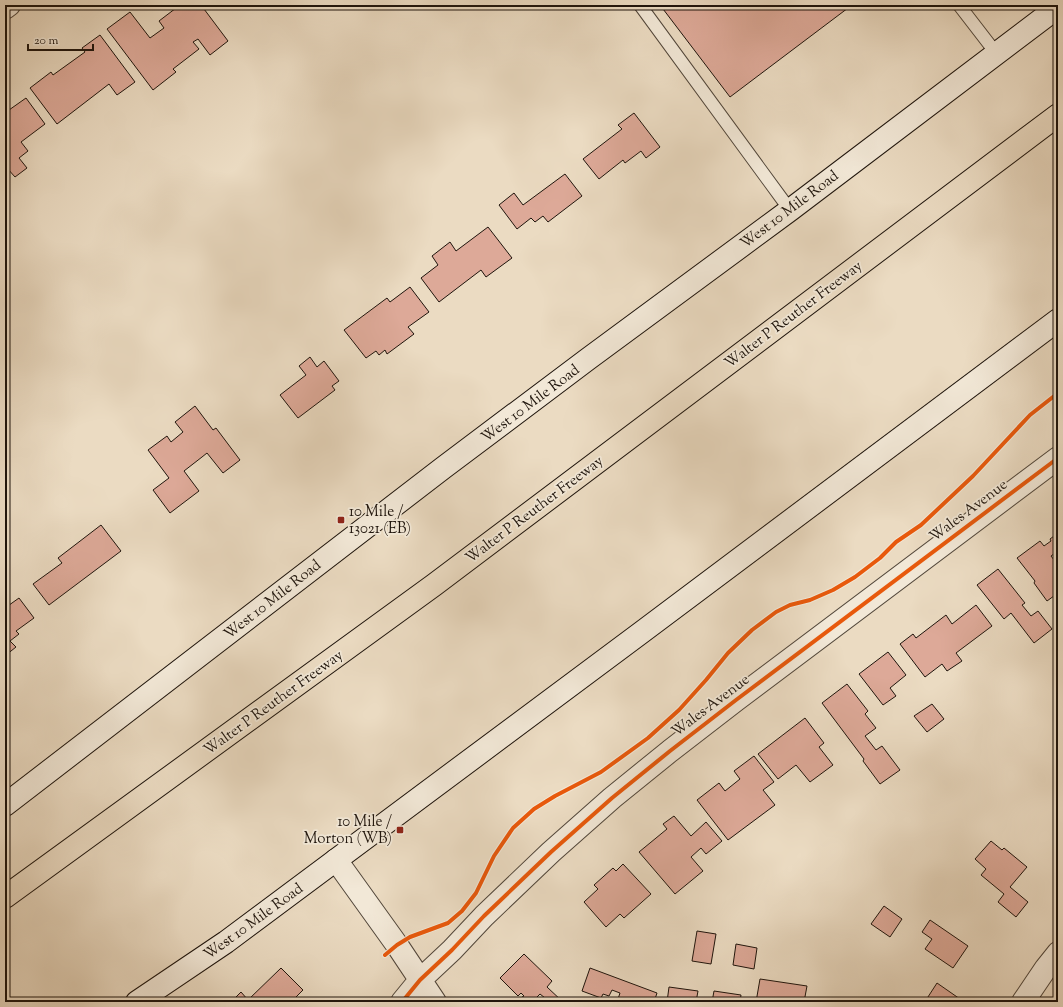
<svg xmlns="http://www.w3.org/2000/svg" width="1063" height="1007" font-family="'Sorts Mill Goudy',serif">
	<rect width="100%" height="100%" fill="#ebdbc2"/>
	<filter id="stains"><feTurbulence type="fractalNoise" baseFrequency=".005" numOctaves="4"/><feColorMatrix values="0 0 0 0 .2 0 0 0 0 .09 0 0 0 0 .02 0 0 0 .5 -.17"/></filter>
	<radialGradient id="worn" r=".72"><stop offset=".6" stop-color="#630" stop-opacity="0"/><stop offset="1" stop-color="#630" stop-opacity=".3"/></radialGradient>
	<path fill="#dda998" stroke="#1e140c" d="M180,5H201L228,41L210,55L198,39L193,42L199,49L173,69L176,72L153,90L107,29L130,12L150,38L164,28L159,21Z
		M660,5H852L730,97Z
		M100,35L135,82L117,95L109,84L57,124L30,88L51,72L53,75L85,52L82,48Z
		M26,98L45,124L21,142L28,151L19,158L27,168L15,177L7,168L5,169V109L7,108L9,110Z
		M634,113L660,147L646,158L641,151L625,163L623,160L599,179L583,159L622,129L618,125Z
		M565,174L582,196L548,222L543,216L535,222L531,218L517,229L499,205L514,193L523,205Z
		M488,227L512,258L486,277L481,270L439,302L421,278L438,265L432,256L450,242L456,251Z
		M410,287L429,312L408,327L414,334L387,354L385,350L379,355L376,351L366,358L344,330L387,298L390,302Z
		M310,357L317,367L324,361L339,381L332,386L335,390L298,418L280,395L306,375L299,366Z
		M195,406L213,430L216,428L240,460L223,473L207,453L202,457L184,471L199,491L170,513L153,490L169,478L148,450L167,436L171,442L183,432L175,422Z
		M101,525L121,551L49,605L33,584L62,563L58,558Z
		M1058,533V551L1051,556L1058,565V575L1056,577L1058,580V593L1047,601L1034,583L1035,581L1017,558L1040,541L1044,546L1051,541L1050,539Z
		M998,569L1025,603L1022,605L1031,616L1038,611L1052,629L1034,643L1011,613L1004,619L977,585Z
		M19,598L34,618L16,631L19,634L10,641L16,647L6,655L5,608Z
		M976,605L992,626L956,653L962,661L947,671L942,664L925,677L900,644L913,634L916,638L946,615L952,624Z
		M888,652L906,675L890,688L896,696L883,705L859,674Z
		M847,684L868,711L865,714L876,728L865,736L876,750L882,746L900,770L880,784L863,761L864,759L822,703Z
		M932,704L944,719L927,732L914,716Z
		M805,718L824,743L819,747L833,765L810,782L796,765L778,779L758,754Z
		M754,756L774,782L763,790L775,805L728,840L697,800L719,783L725,791L740,779L734,771Z
		M674,816L691,836L706,822L722,841L706,854L701,848L691,857L703,871L675,894L639,852L667,829L663,824Z
		M991,841L1002,850L1004,848L1027,867L1010,887L1028,902L1016,917L998,902L1004,894L981,875L986,869L975,859Z
		M623,864L651,894L624,918L620,914L606,927L584,902L598,889L594,885L613,868L616,871Z
		M884,906L902,919L890,937L871,924Z
		M930,920L968,946L953,968L925,949L932,939L922,932Z
		M697,931L716,934L711,964L692,961Z
		M736,944L757,948L754,969L733,965Z
		M524,954L552,981L547,987L563,1002H542L545,998L540,994L532,1002L529,1001L527,1002L522,997L524,996L521,993L518,996L500,978Z
		M281,968L303,990L291,1002H231L241,992L248,1000Z
		M590,968L657,993L654,1002H617L620,993L612,990L609,996L603,994L601,998L582,991Z
		M760,979L807,986L804,1002H756Z
		M937,983L960,999L958,1002H929L926,1000Z
		M669,987L698,991L696,1002H667Z
		M714,991L741,995L740,1002H712Z
		M816,999L836,1002H816Z"/>
	<g fill="none" stroke-linecap="round" stroke-linejoin="round">
		<defs>
			<path id="service" d="M640,5L790,210
				M959,5L996,53"/>
			<path id="minor" d="M5,8L9,5
				M336,860L397,945L435,1002
				M402,1002L420,980L452,950L484,916L551,852L612,798L670,751L736,700L1058,458
				M1023,1002L1046,968L1058,953"/>
			<path id="secondary" d="M5,805L443,468L588,359L790,210L1058,7
				M137,1002L226,942L642,632L1058,320"/>
			<path id="motorway" d="M5,897L434,585L1058,115"/>
		</defs>
		<use href="#service" stroke="#51463a" stroke-width="14"/>
		<use href="#minor" stroke="#51463a" stroke-width="24"/>
		<use href="#secondary" stroke="#1e140c" stroke-width="24"/>
		<use href="#motorway" stroke="#1e140c" stroke-width="24"/>
		<use href="#service" stroke="#f2e8d7" stroke-width="12"/>
		<use href="#minor" stroke="#f2e8d7" stroke-width="22"/>
		<use href="#secondary" stroke="#f2e8d7" stroke-width="22"/>
		<use href="#motorway" stroke="#ebdbc2" stroke-width="22"/>
		<defs>
			<path id="cycleway" d="M385,955L397,945L410,937L448,923L462,911L476,893L494,856L513,828L534,809L555,796L601,772L648,738L679,710L706,680L728,653L752,630L776,612L790,605L810,600L833,590L855,577L880,558L896,542L921,525L973,476L1030,415L1058,393
				M402,1002L420,980L452,950L484,916L551,852L612,798L670,751L736,700L1058,458"/>
		</defs>
		<use href="#cycleway" stroke="#f2e8d7" stroke-width="6"/>
		<use href="#cycleway" stroke="#e8590c" stroke-width="4"/>
	</g>
	<g fill="#8f2418" stroke="#f2e8d7" stroke-width="1.5">
		<rect x="337" y="516" width="8" height="8" rx="2"/>
		<rect x="396" y="826" width="8" height="8" rx="2"/>
	</g>
	<g text-anchor="middle" stroke-width="3.5" stroke-linejoin="round" paint-order="stroke">
		<g font-size="15" fill="#1e140c" stroke="#f2e8d7">
			<text transform="translate(789 209) rotate(-37)" y="5">West 10 Mile Road</text>
			<text transform="translate(793 314) rotate(-37)" y="5">Walter P Reuther Freeway</text>
			<text transform="translate(530 403) rotate(-37)" y="5">West 10 Mile Road</text>
			<text transform="translate(534 509) rotate(-37)" y="5">Walter P Reuther Freeway</text>
			<text transform="translate(968 510) rotate(-37)" y="5">Wales Avenue</text>
			<text transform="translate(272 599) rotate(-38)" y="5">West 10 Mile Road</text>
			<text transform="translate(273 702) rotate(-36)" y="5">Walter P Reuther Freeway</text>
			<text transform="translate(710 705) rotate(-37)" y="5">Wales Avenue</text>
			<text transform="translate(253 921) rotate(-36)" y="5">West 10 Mile Road</text>
		</g>
		<g font-size="15" fill="#1e140c" stroke="#f2e8d7" text-anchor="start">
			<text x="349" y="516">10 Mile /<tspan x="349" dy="17">13021 (EB)</tspan></text>
			<text x="392" y="826" text-anchor="end">10 Mile /<tspan x="392" dy="17">Morton (WB)</tspan></text>
		</g>
	</g>
	<rect width="1063" height="1007" fill="none" stroke="#ebdbc2" stroke-width="20"/>
	<rect x="6" y="6" width="1051" height="995" fill="none" stroke="#1e140c" stroke-width="2"/>
	<rect x="10" y="10" width="1043" height="987" fill="none" stroke="#1e140c"/>
	<path d="M28 44v6h65v-6" fill="none" stroke="#1e140c" stroke-width="2"/>
	<text x="34" y="44" font-size="12" fill="#1e140c" stroke="#f2e8d7" stroke-width="3" paint-order="stroke">20 m</text>
	<rect width="100%" height="100%" filter="url(#stains)"/>
	<rect width="100%" height="100%" fill="url(#worn)"/>
</svg>
